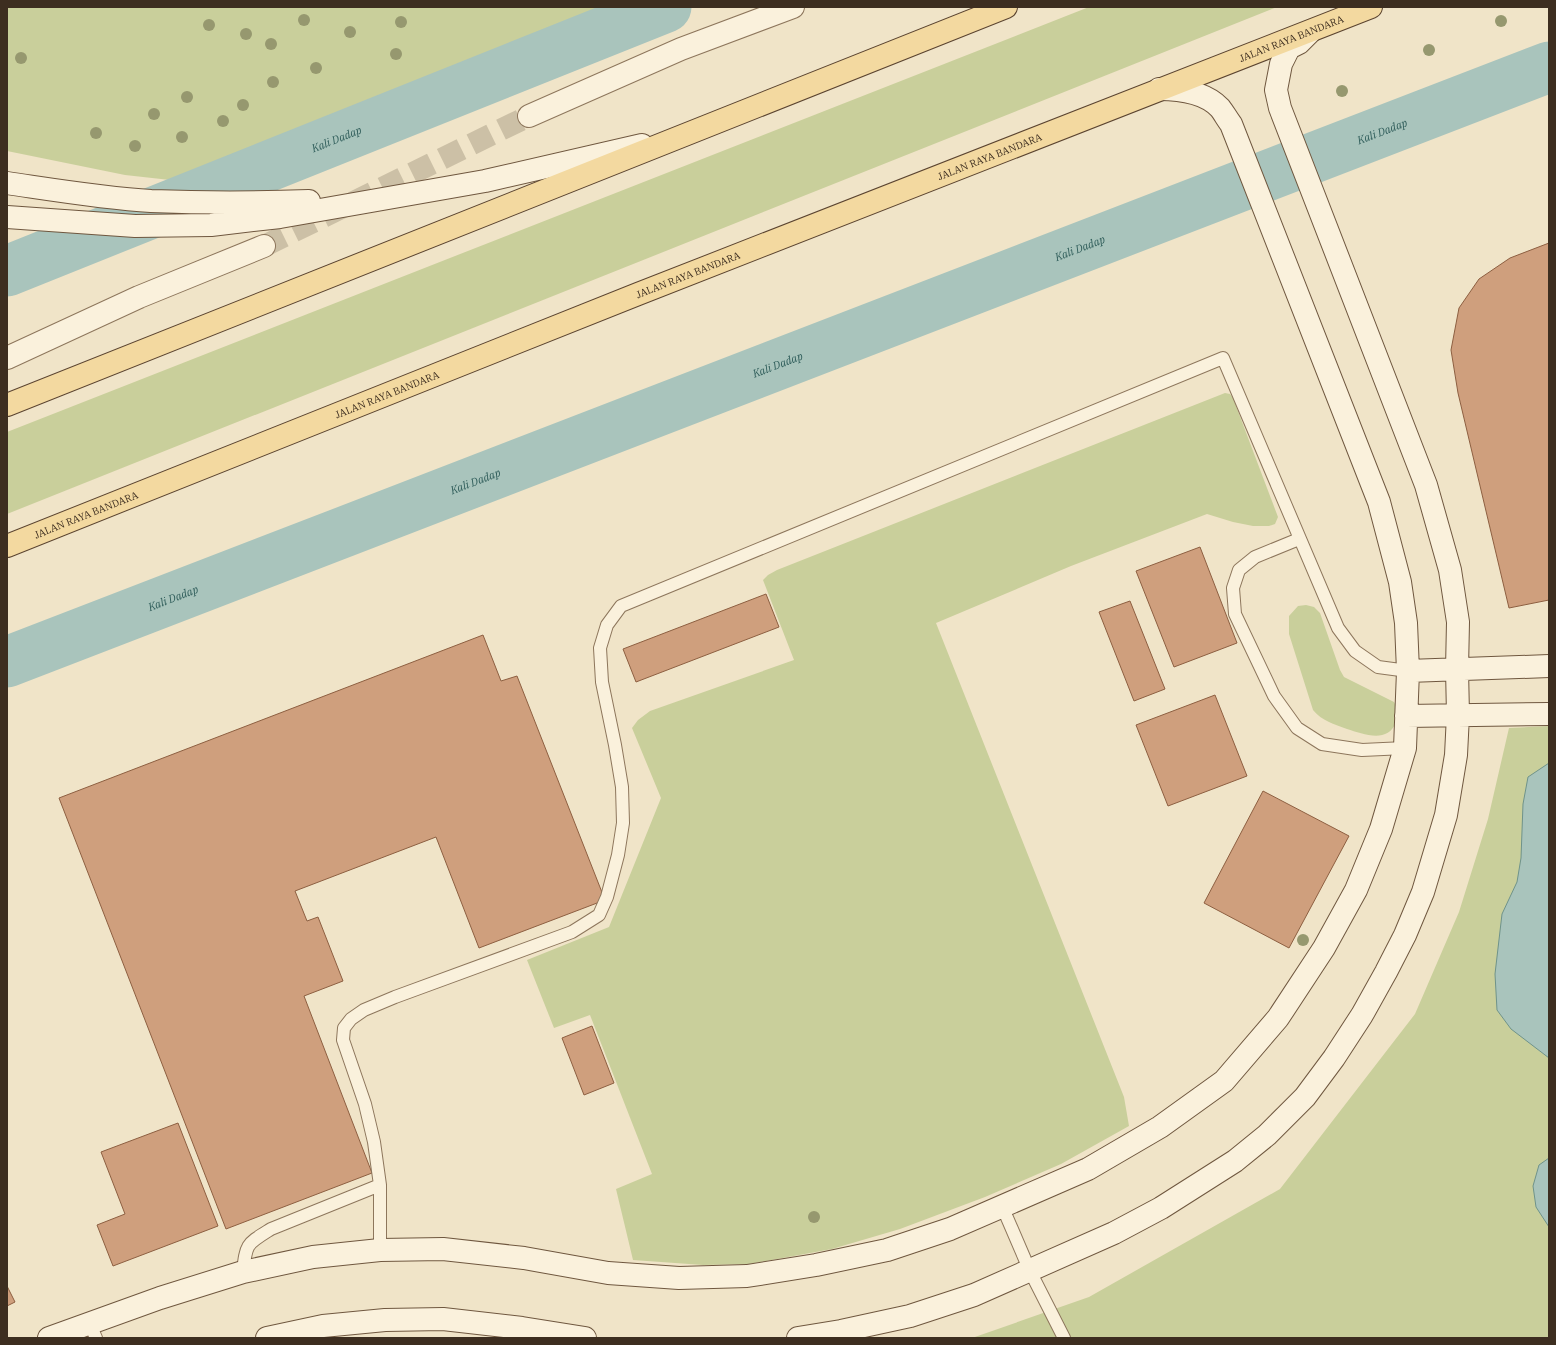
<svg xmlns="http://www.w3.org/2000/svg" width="1556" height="1345" font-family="'IBM Plex Serif',serif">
	<rect width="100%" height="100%" fill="#f0e4c8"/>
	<path fill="#c9cf9b" d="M7,7H614L179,181L125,175L7,151Z
		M1089,7H1277L7,514V432Z
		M7,245L44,249L7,264Z
		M1225,393L1230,394L1233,398L1278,517L1275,524L1269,526H1253L1233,522L1207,514L1071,566L936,623L1124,1097L1129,1126L1061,1164L985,1197L900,1229L832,1249L749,1264L703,1265L633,1260L616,1189L652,1174L590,1015L554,1028L527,960L609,927L661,798L632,728L638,720L650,711L794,660L763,580L768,575L777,570Z
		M1306,605L1314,607L1320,613L1340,670L1344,677L1394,702C1398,709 1399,715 1396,722C1388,744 1363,734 1347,729C1334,724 1322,721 1313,710L1289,634V616L1298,606Z
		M1549,726V1338H972L1089,1297L1280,1189L1415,1014L1459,912L1488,819L1509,728Z"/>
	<path fill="#a9c4bc" stroke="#6f938a" d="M1549,763V1058L1511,1029L1497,1010L1495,974L1502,914L1517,882L1521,858L1523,804L1528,777Z
		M1549,1158V1227L1536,1207L1533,1186L1539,1165Z"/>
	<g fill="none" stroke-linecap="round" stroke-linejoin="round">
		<g stroke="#a9c4bc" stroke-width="51">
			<path id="s1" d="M7,271L666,7"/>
			<path id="s2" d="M7,662L1549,67"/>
		</g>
	</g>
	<path fill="#cf9f7d" stroke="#8d5f41" d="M1549,243V600L1509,608L1458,393L1451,350L1459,308L1479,279L1510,258Z
		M1200,547L1237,643L1174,667L1136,571Z
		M766,594L779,627L636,682L623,649Z
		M1130,601L1165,689L1134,701L1099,612Z
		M483,635L501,681L517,676L605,900L479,948L436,837L295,891L307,921L318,917L343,981L304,996L372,1173L226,1229L59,798Z
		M1215,695L1247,776L1168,806L1136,725Z
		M1263,791L1349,836L1289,948L1204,903Z
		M592,1026L614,1083L584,1095L562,1038Z
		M178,1123L218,1226L113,1266L97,1225L125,1214L101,1152Z
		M7,1286L15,1302L7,1306Z"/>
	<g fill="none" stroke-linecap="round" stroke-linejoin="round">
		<path stroke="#ccc0a6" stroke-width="22" stroke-dasharray="22 11" stroke-linecap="butt" d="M264,246L529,116"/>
		<defs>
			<path id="lane" d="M1299,539L1255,557L1239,570L1233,588L1235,614L1274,696L1297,728L1322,744L1362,750L1405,748
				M1002,1206L1030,1271L1064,1338
				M380,1250V1185L374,1142L365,1104L343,1040L344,1028L351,1019L364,1010L395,997L572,932L599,915L607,897L618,855L623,823L622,787L615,745L602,682L600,648L607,625L621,606L1223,358L1338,628L1355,651L1378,667L1408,671
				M243,1272C246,1243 247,1244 271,1229L380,1185
				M89,1322L96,1338"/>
			<path id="street" d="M529,116L681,49L793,7
				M7,358L139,297L264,246"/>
			<path id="secondary" d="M7,183C55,190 103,198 151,201C204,203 256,203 309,201
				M7,217L135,226L211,225L280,217L485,181L642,145
				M1408,671L1549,666
				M1406,716L1549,714
				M49,1338L160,1298L243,1272L313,1257L380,1250L443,1249L524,1258L608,1273L679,1278L747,1276L816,1265L887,1250L950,1229L1088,1169L1160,1127L1224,1081L1278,1018L1324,948L1356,890L1381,829L1405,748L1408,671L1406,623L1400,582L1379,502L1231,124C1227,119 1224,113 1220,108C1205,92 1180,89 1159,89
				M267,1338L323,1326L385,1320L443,1319L522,1328L585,1338
				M798,1338L841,1331L910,1316L974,1295L1114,1233L1161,1208L1235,1161L1267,1135L1305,1097L1334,1058L1362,1015L1386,972L1405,935L1423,892L1446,815L1456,755L1458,715L1457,669L1458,622L1450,570L1426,485L1280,108L1276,90L1281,64L1289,48L1299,43L1310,32"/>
			<g id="primary">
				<path d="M7,405L1006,7"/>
				<path id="s3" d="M7,546L638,294L1371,7"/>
			</g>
		</defs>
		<use href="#lane" stroke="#8d765c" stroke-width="14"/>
		<use href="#street" stroke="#8d765c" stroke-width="24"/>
		<use href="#secondary" stroke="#6f573f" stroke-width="24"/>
		<use href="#primary" stroke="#5b4430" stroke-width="24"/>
		<use href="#lane" stroke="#faf1dc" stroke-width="12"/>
		<use href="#street" stroke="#faf1dc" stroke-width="22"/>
		<use href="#secondary" stroke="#faf1dc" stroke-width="22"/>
		<use href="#primary" stroke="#f3d9a0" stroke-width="22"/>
	</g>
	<g fill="#96986f">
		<circle cx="304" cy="20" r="6"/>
		<circle cx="1501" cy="21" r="6"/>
		<circle cx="401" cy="22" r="6"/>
		<circle cx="209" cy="25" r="6"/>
		<circle cx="350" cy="32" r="6"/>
		<circle cx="246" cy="34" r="6"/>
		<circle cx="271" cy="44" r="6"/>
		<circle cx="1429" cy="50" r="6"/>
		<circle cx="396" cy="54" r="6"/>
		<circle cx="21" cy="58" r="6"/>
		<circle cx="316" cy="68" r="6"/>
		<circle cx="273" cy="82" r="6"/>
		<circle cx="1342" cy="91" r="6"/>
		<circle cx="187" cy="97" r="6"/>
		<circle cx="243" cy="105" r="6"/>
		<circle cx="154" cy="114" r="6"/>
		<circle cx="223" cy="121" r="6"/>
		<circle cx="96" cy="133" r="6"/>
		<circle cx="182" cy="137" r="6"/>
		<circle cx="135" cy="146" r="6"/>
		<circle cx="1303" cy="940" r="6"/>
		<circle cx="814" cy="1217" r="6"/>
	</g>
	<g text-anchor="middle" stroke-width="3" stroke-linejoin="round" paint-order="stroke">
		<g font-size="10" fill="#3d2e20" stroke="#f7eed8">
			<text dy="4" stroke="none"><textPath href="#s3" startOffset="1381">JALAN RAYA BANDARA</textPath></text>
			<text dy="4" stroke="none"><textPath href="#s3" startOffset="1057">JALAN RAYA BANDARA</textPath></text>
			<text dy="4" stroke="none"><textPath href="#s3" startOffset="733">JALAN RAYA BANDARA</textPath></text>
			<text dy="4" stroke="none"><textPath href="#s3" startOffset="409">JALAN RAYA BANDARA</textPath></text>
			<text dy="4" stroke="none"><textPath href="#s3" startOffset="85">JALAN RAYA BANDARA</textPath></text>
		</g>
		<g font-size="11" font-style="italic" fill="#2f5d5a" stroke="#f7eed8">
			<text dy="4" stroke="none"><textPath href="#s2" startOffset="1474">Kali Dadap</textPath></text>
			<text dy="4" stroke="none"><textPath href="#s1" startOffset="355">Kali Dadap</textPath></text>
			<text dy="4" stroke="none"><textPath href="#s2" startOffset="1150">Kali Dadap</textPath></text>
			<text dy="4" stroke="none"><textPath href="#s2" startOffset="826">Kali Dadap</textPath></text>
			<text dy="4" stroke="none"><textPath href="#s2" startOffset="502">Kali Dadap</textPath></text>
			<text dy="4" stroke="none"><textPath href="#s2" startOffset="178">Kali Dadap</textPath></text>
		</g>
	</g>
	<rect width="1556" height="1345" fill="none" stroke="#3d2e20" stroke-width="16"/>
</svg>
